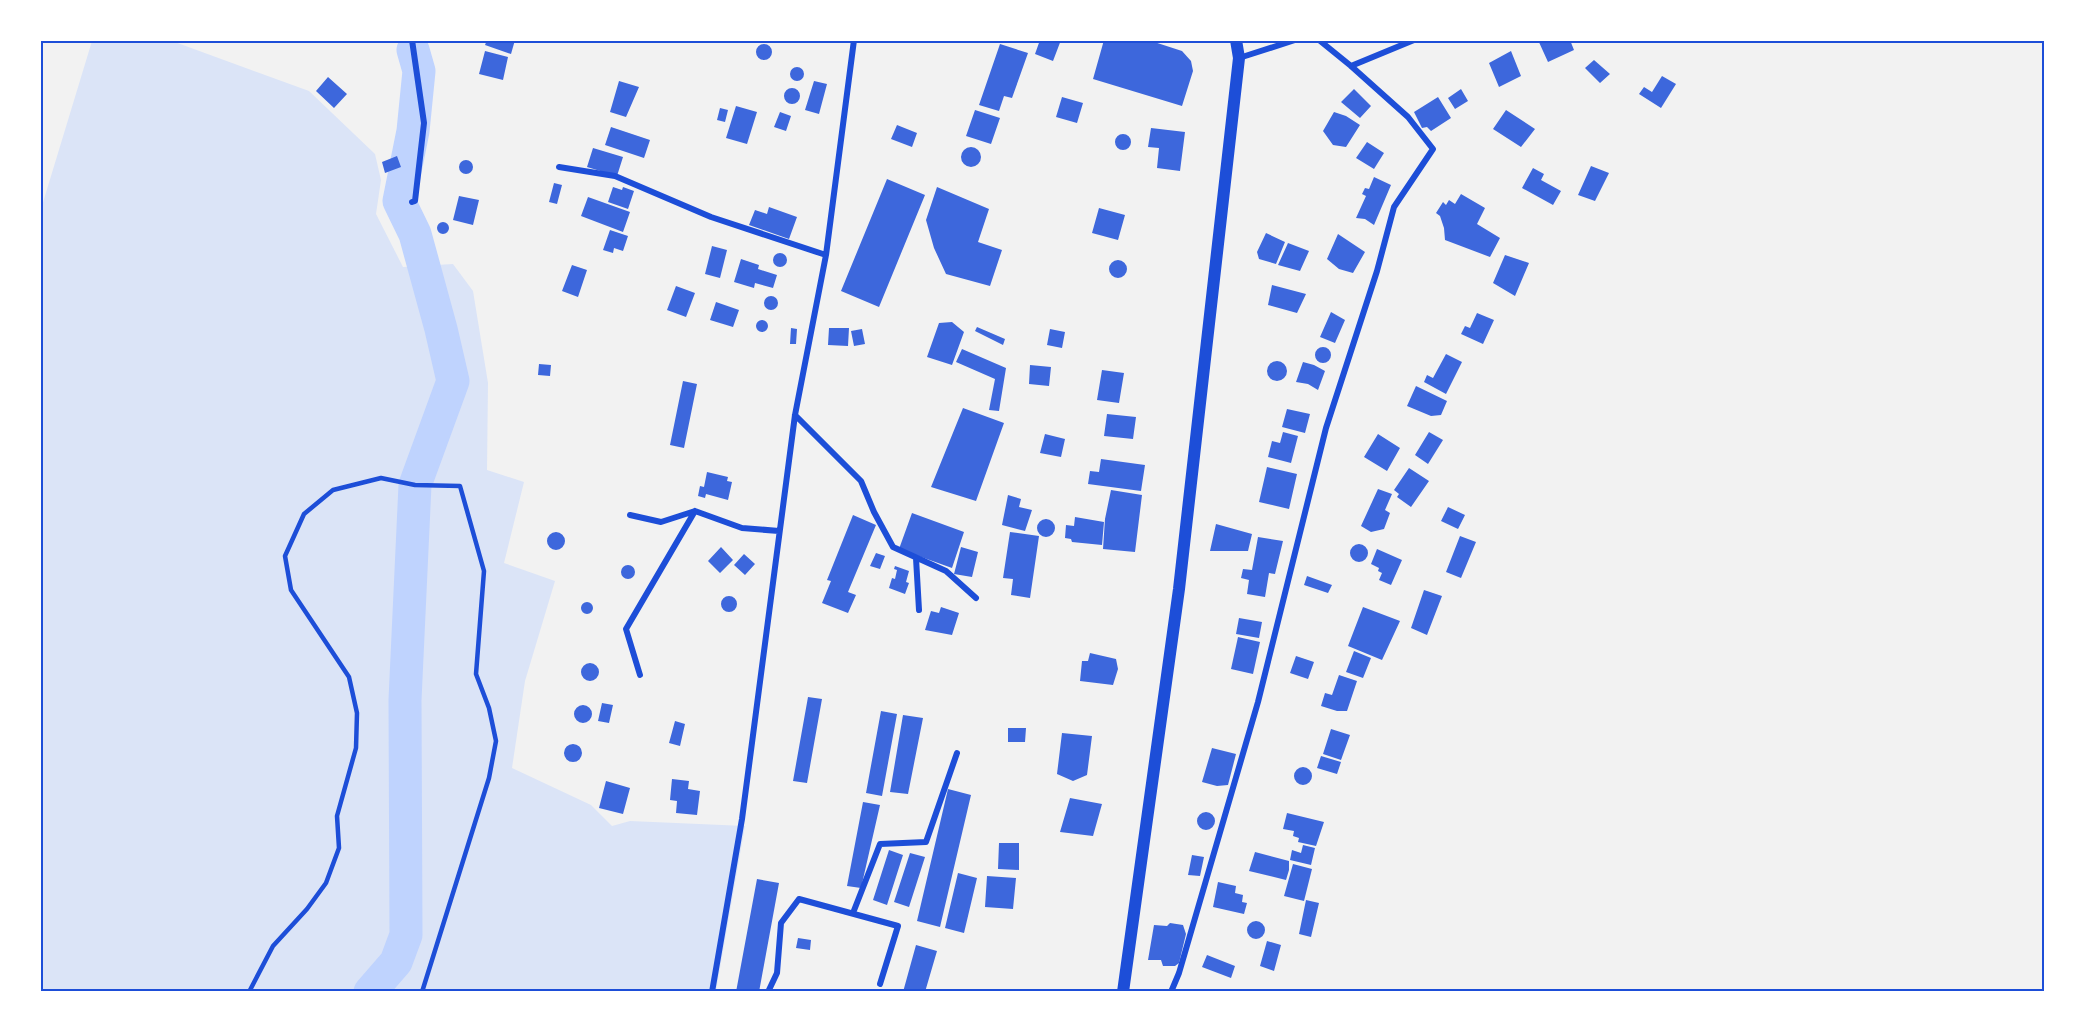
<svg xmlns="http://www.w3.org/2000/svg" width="2085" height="1032" font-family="'Open Sans',sans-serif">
	<rect width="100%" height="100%" fill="#f2f2f2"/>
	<path fill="#dbe4f7" d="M92,41H172L309,91L375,154L381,180L376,214L403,267L453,264L473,291L488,383L487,470L524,482L504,563L555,581L525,681L512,768L591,805L612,826L630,821L745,826L716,991L41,992V209Z"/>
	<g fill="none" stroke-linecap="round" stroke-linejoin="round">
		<path stroke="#bfd3fe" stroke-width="33" d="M370,992L396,962L406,935L405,700L415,485L453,381L441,329L415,234L399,201L413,131L419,71L413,50"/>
	</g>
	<path fill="#3d67dc" d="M487,40H515L511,54L485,45Z
		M1040,40H1061L1053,61L1035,54Z
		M1104,40H1148L1182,51L1191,61L1193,71L1182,106L1093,79Z
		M1538,40H1570L1574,50L1548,62Z
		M1000,44L1028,53L1012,98L1004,96L999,111L979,105Z
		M756 52a8 8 0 1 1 16 0a8 8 0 1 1-16 0Z
		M485,51L508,57L503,80L479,74Z
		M1511,51L1521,76L1499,87L1489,63Z
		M1594,60L1610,74L1600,83L1585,68Z
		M790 74a7 7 0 1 1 14 0a7 7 0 1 1-14 0Z
		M1662,76L1676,84L1661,108L1639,94L1644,87L1652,92Z
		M328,77L347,94L334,108L316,91Z
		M619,81L639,87L626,117L610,112Z
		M814,81L827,84L819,114L805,110Z
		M784 96a8 8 0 1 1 16 0a8 8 0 1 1-16 0Z
		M1354,89L1371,106L1360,118L1341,102Z
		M1461,89L1468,101L1455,109L1448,98Z
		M1062,97L1083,103L1077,123L1056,117Z
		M1438,97L1451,118L1431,131L1427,127L1422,128L1414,112Z
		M736,106L757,112L747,144L726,138Z
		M720,108L728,110L725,122L717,120Z
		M975,110L1000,118L991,144L966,136Z
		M1506,110L1535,129L1521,147L1493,129Z
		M780,112L791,116L786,131L774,127Z
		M1334,112L1346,116L1360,125L1346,147L1333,145L1323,131Z
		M897,125L917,133L912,147L891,139Z
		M611,127L650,140L644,158L605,145Z
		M1151,128L1185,132L1180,171L1157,168L1159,148L1148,147Z
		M1115 142a8 8 0 1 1 16 0a8 8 0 1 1-16 0Z
		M1367,142L1384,153L1374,169L1356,158Z
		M961 157a10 10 0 1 1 20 0a10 10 0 1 1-20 0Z
		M593,148L623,157L617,176L587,167Z
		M397,156L401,167L385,173L382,162Z
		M459 167a7 7 0 1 1 14 0a7 7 0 1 1-14 0Z
		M1591,166L1609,173L1595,201L1578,195Z
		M1533,168L1544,174L1541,180L1561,191L1553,205L1522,188Z
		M1374,177L1391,185L1374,225L1365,219L1356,218L1366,196L1362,194L1365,188L1369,189Z
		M887,179L925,195L879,307L841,291Z
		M554,183L562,185L557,204L549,202Z
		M613,187L622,190L623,187L634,191L628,209L608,202Z
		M937,187L989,209L978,242L1002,250L990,286L946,274L934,248L926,220Z
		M1461,194L1485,208L1477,224L1500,238L1490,257L1445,240L1444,228L1440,216L1436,213L1443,202L1446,205L1449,200L1455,204Z
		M459,196L479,200L473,225L453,220Z
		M588,197L630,212L623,232L581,216Z
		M769,207L797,217L789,239L749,225L755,210L767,214Z
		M1099,208L1125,215L1118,240L1092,233Z
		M437 228a6 6 0 1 1 12 0a6 6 0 1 1-12 0Z
		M610,230L628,236L623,251L614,248L613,253L603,250Z
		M1266,233L1285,242L1276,264L1259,259L1257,252Z
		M1338,234L1365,252L1353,273L1339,269L1327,259Z
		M1288,243L1309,251L1300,271L1278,265Z
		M712,246L727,250L720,278L705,274Z
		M773 260a7 7 0 1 1 14 0a7 7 0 1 1-14 0Z
		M1505,255L1529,263L1515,296L1493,283Z
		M741,259L759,265L758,269L777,275L773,288L755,283L754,288L734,282Z
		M1109 269a9 9 0 1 1 18 0a9 9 0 1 1-18 0Z
		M572,265L587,270L578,297L562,291Z
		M1272,285L1306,294L1297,313L1268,305Z
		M676,286L695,293L686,317L667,310Z
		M764 303a7 7 0 1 1 14 0a7 7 0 1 1-14 0Z
		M716,302L739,310L733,327L710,320Z
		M1331,312L1345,320L1335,343L1320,337Z
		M1477,313L1494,320L1483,344L1461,334L1465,326L1470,328Z
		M756 326a6 6 0 1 1 12 0a6 6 0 1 1-12 0Z
		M952,322L964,332L952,365L927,357L939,323Z
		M977,327L1005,339L1003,345L975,331Z
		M791,328L797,329L796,344H790Z
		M829,328H849L848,346L828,345Z
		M862,329L865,344L854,346L851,331Z
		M1050,329L1065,332L1062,348L1047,345Z
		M1315 355a8 8 0 1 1 16 0a8 8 0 1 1-16 0Z
		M962,349L1006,368L999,411L989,410L995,379L956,362Z
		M1446,354L1462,362L1446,394L1424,382L1427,375L1433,378Z
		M1267 371a10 10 0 1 1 20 0a10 10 0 1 1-20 0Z
		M1303,362L1314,365L1325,371L1318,390L1308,384L1296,382Z
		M539,364L551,365L550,376L538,375Z
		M1030,365L1051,367L1049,386L1029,384Z
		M1102,370L1124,373L1119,403L1097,400Z
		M683,381L697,384L684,448L670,445Z
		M1416,386L1447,401L1441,415L1431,416L1407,406Z
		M963,408L1004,423L976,501L931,487Z
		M1287,409L1310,414L1305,433L1282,427Z
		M1107,414L1136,417L1133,439L1104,436Z
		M1283,432L1298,436L1291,463L1268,457L1272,441L1280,443Z
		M1429,432L1443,440L1428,464L1415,455Z
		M1045,434L1065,439L1061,457L1040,453Z
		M1378,434L1400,448L1387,471L1364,457Z
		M1101,459L1145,465L1141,491L1088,484L1090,471L1099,472Z
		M1267,467L1297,474L1289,509L1259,502Z
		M1409,468L1429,481L1411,507L1397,497L1399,494L1394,490Z
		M707,472L728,477L727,481L732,482L728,500L706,494L705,498L698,496L700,486L704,487Z
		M1378,489L1392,494L1385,510L1390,513L1384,529L1371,532L1361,526Z
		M1111,490L1142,495L1135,552L1103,549L1105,519Z
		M1008,495L1021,499L1019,507L1032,510L1025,531L1002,525Z
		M1448,507L1465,515L1458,529L1441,521Z
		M912,513L964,532L952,568L899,549Z
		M853,515L876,525L848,592L856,595L848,613L822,603L831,581L827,580Z
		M1075,517L1104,522L1102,545L1072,542L1071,539L1065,538L1066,525L1074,526Z
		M1037 528a9 9 0 1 1 18 0a9 9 0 1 1-18 0Z
		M1216,524L1252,534L1248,551H1210Z
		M1010,532L1039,536L1030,598L1011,595L1013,579L1003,578Z
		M547 541a9 9 0 1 1 18 0a9 9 0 1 1-18 0Z
		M1460,536L1476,542L1461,578L1446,572Z
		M1258,537L1283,541L1275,574L1269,573L1265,597L1247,594L1249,580L1241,578L1243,569L1252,570Z
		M1350 553a9 9 0 1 1 18 0a9 9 0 1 1-18 0Z
		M721,547L733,560L720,573L708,561Z
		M961,547L978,552L972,577L954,574Z
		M1377,549L1402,560L1391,585L1379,580L1382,573L1378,571L1379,568L1371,564Z
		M876,553L885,556L880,569L870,566Z
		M744,554L755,564L745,575L734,565Z
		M621 572a7 7 0 1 1 14 0a7 7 0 1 1-14 0Z
		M895,566L909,571L906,582L909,583L905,594L889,588L892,578L895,579L897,570L894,569Z
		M1307,576L1332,585L1328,593L1304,585Z
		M1424,590L1442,596L1427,635L1411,628Z
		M721 604a8 8 0 1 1 16 0a8 8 0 1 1-16 0Z
		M581 608a6 6 0 1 1 12 0a6 6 0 1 1-12 0Z
		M941,607L959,613L952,635L925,630L931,611L939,613Z
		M1363,607L1400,621L1382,660L1348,646Z
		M1239,618L1262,622L1259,638L1236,634Z
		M1238,637L1260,642L1253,674L1231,669Z
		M1354,651L1371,658L1363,678L1346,672Z
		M1090,653L1116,659L1118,669L1113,685L1080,681L1082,661H1088Z
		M1296,656L1314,662L1308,679L1290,673Z
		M581 672a9 9 0 1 1 18 0a9 9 0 1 1-18 0Z
		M1339,675L1357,681L1347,711H1337L1321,706L1325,693L1332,695Z
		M808,697L822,699L807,783L793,781Z
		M602,703L613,705L609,723L598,721Z
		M574 714a9 9 0 1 1 18 0a9 9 0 1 1-18 0Z
		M881,711L897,714L882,796L866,793Z
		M903,715L923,718L908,794L890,792Z
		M675,721L685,724L680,746L669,743Z
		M1008,728H1026L1025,742H1008Z
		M1331,729L1350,735L1341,760L1323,754Z
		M1062,733L1092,736L1087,775L1073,781L1057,774Z
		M564 753a9 9 0 1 1 18 0a9 9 0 1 1-18 0Z
		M1212,748L1236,754L1228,785L1217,786L1202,782Z
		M1321,756L1341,762L1337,774L1317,768Z
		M1294 776a9 9 0 1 1 18 0a9 9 0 1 1-18 0Z
		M672,779L689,781L688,789L700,791L697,815L676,813L677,801L670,800Z
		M606,781L630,788L623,814L599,808Z
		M948,789L971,795L940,927L917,921Z
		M1070,798L1102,804L1093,836L1060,832Z
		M863,802L880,805L861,888L847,886Z
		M1197 821a9 9 0 1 1 18 0a9 9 0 1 1-18 0Z
		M1287,813L1324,822L1316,846L1298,842L1299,838L1293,836L1294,831L1283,829Z
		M999,843H1019V870L998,869Z
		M1303,845L1315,848L1311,865L1290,860L1292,850L1301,853Z
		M889,850L903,855L887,905L873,900Z
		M1255,852L1289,861V870L1286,880L1249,871Z
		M910,853L925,857L909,907L894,902Z
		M1192,855L1204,857L1200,876L1188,875Z
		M1293,864L1312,869L1304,901L1284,896Z
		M958,873L977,878L964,933L945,928Z
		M987,876L1016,878L1013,909L985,907Z
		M757,879L779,883L759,992H736Z
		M1218,882L1236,886L1235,893L1243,895L1242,902L1247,903L1244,914L1213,907Z
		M1306,900L1319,903L1311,937L1299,934Z
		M1247 930a9 9 0 1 1 18 0a9 9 0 1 1-18 0Z
		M1170,923L1183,925L1186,934L1179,963L1175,966H1163L1161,960H1148L1154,925L1167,926Z
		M798,938L811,940L810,950L796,948Z
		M1267,941L1281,945L1274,971L1260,966Z
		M916,945L937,951L925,992H903Z
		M1207,955L1235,966L1231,978L1202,967Z"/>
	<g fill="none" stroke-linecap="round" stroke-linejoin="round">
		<path stroke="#1d4ed8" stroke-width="4.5" d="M249,992L273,946L307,909L326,883L339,848L337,816L356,748L357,713L349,677L291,590L285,556L304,514L333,490L381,478L415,485L460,486L484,571L476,674L489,708L496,741L489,778L422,992"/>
		<path stroke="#1d4ed8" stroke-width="6" d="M412,40L424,123L415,201L412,202
			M1239,58L1295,40
			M1351,66L1414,40
			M559,167L615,176L711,217L826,255
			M795,415L861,481L874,512L893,547L946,571L976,598
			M630,515L661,522L695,511L742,528L779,531
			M916,558L919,610
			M640,675L626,629L695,511
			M853,913L880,844L926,842L957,753
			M712,992L742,819L795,415L826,255L854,40
			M768,992L777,973L781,923L799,899L898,926L880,984
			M1171,992L1179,973L1258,702L1326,428L1377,271L1394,207L1433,149L1408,117L1351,66L1319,40"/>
		<path stroke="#1d4ed8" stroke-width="12" d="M1123,992L1179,589L1239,58L1236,40"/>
	</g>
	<rect width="2085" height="1032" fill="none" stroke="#ffffff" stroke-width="84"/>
	<rect x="42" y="42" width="2001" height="948" fill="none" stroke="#1d4ed8" stroke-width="2"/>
</svg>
